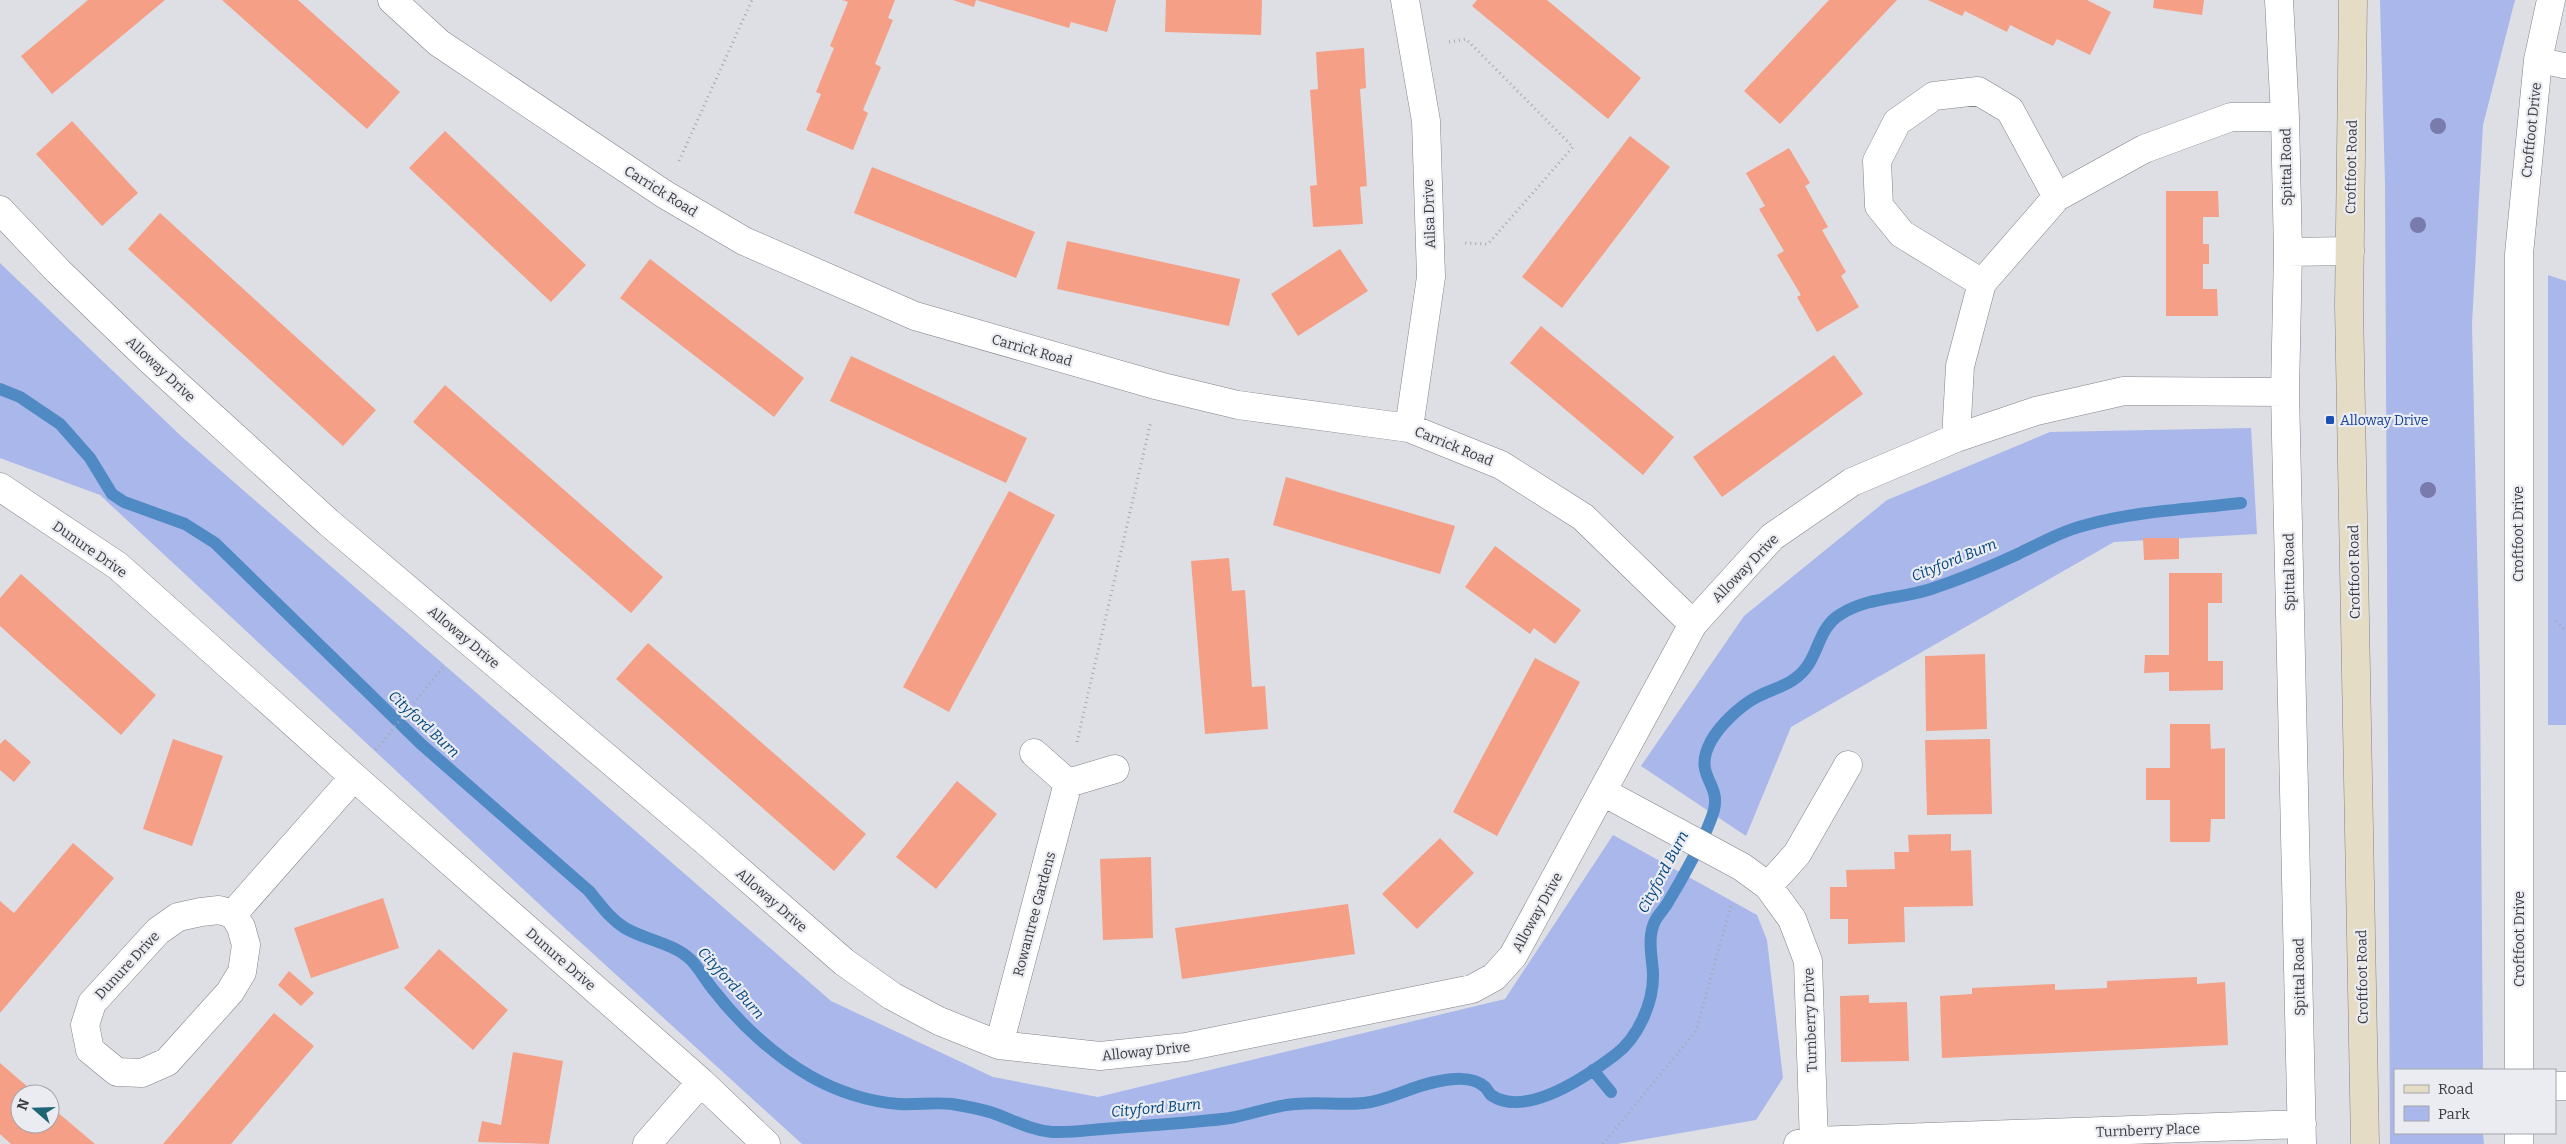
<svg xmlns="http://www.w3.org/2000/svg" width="2566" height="1144" font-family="Bitter,serif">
	<rect width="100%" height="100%" fill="#dddfe5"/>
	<path fill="#aab7eb" d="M2380,0H2515L2483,125L2472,324L2480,680L2483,1070H2395V1133H2483L2484,1144H2390L2385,184Z
		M0,263L181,436L831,1001L993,1077L1098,1097L1505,999L1613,835L1757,915L1767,940L1783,1078L1756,1120L1617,1144H802L567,930L100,495L0,458Z
		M2548,275L2566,281V725H2548Z
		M2251,428L2257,534L2114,542L1791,727L1746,836L1641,766L1744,616L1887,500L2050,432Z"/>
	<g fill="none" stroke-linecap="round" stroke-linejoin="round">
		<path stroke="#4f8ac4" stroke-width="12" d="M0,389L20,397L60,424L90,458L112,494L124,502L185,524L215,543L421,744L589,891C600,904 610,919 625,928C645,940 674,943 691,960C700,969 707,983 716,993C741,1025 775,1056 810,1076C836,1091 869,1102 899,1104C917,1105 934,1102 952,1104C965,1106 980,1109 993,1113C1013,1120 1030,1130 1052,1132C1073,1133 1095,1129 1115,1128C1153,1125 1192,1123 1230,1118C1247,1115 1264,1109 1281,1106C1309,1100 1336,1106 1364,1103C1389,1100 1410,1087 1435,1082C1450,1079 1472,1075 1485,1087C1487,1089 1489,1093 1491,1095C1526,1119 1587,1076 1615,1055C1638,1038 1654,1002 1653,973C1652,956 1647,937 1655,921C1658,915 1663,910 1667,904C1681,881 1707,835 1714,810C1721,782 1692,776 1711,741C1720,725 1739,707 1755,698C1767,691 1781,688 1793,680C1821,662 1814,630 1841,614C1868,597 1901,599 1931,589C1961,579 1990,567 2018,554C2041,543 2062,531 2086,525C2136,511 2190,509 2241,503
			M1593,1070L1611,1092"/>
	</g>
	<path fill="#f49f86" d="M88,0H165L52,94L21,56Z
		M222,0H298L400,92L367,129Z
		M842,0H895L888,18L893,20L875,64L881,67L863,110L868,113L853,150L806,130L821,94L816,92L834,48L830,46L848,2Z
		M953,0H976L974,7Z
		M976,0H1116L1107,32L1071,22L1069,28Z
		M1166,0H1262L1261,35L1165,32Z
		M1477,0H1547L1641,78L1608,119L1472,6Z
		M1829,0H1897L1780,124L1744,91Z
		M1928,0H2087L2111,12L2090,55L2057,39L2053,46L2010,25L2007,32L1965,11L1962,16Z
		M2154,0H2204L2202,15L2153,8Z
		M1364,48L1366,88L1360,89L1367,186L1360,187L1363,224L1313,227L1310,186L1317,185L1310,90L1318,89L1316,52Z
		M72,121L138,193L102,226L36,154Z
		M445,131L586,265L551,302L409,168Z
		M1630,136L1670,167L1562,308L1522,277Z
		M1789,148L1810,183L1805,186L1828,227L1822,230L1846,272L1841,276L1859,307L1817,332L1797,297L1801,295L1777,255L1784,251L1759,209L1765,206L1746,173Z
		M872,167L1035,232L1016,278L854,213Z
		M2166,191H2218L2219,217H2203V244H2209V264H2203V289H2217L2218,316H2166Z
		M160,213L376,410L343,446L128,249Z
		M1067,241L1240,279L1229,326L1057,289Z
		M1340,249L1368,291L1298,336L1271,294Z
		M650,259L804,378L774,417L620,298Z
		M1541,326L1674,437L1643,475L1510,363Z
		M1834,355L1863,394L1722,497L1693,457Z
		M851,356L1027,438L1006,483L830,401Z
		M445,385L663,577L631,613L413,422Z
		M1286,477L1455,526L1440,574L1273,525Z
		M1009,491L1055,515L949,712L903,687Z
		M2143,538H2179V559L2144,560Z
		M1495,546L1581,610L1555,644L1534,628L1530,634L1465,587Z
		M1229,558L1232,591L1245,590L1252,687L1265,686L1268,729L1205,734L1191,561Z
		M2169,573H2222V603H2208V661H2223V690L2169,691V672L2144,673L2145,655H2169Z
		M21,574L156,695L121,735L0,626V598Z
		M648,643L866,834L834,871L616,679Z
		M1985,654L1987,729L1926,731L1925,656Z
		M1535,658L1580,682L1497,836L1453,812Z
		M2170,724H2210L2211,749L2225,748V819H2211L2210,842H2170V800H2146V768H2170Z
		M5,739L31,762L14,782L0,770V744Z
		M173,739L223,756L192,846L143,829Z
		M1990,739L1992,814L1927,815L1925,740Z
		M957,781L997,814L936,889L896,857Z
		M1951,834V851L1971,850L1973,906L1904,907L1905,942L1848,944V919H1830V887H1847L1846,870L1895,869L1894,852H1909L1908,835Z
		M1440,838L1474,873L1417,929L1382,894Z
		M73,843L114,878L0,1013V901L14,913Z
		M1151,857L1153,938L1103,940L1100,859Z
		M383,898L399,948L311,978L294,928Z
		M1348,904L1355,954L1182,979L1175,928Z
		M439,949L508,1010L473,1050L404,988Z
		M289,971L314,993L301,1006L278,985Z
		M2197,977V984L2225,982L2228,1045L1942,1058L1940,996L1972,994V988L2055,984V990L2083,989L2107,988V981Z
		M1869,995V1003L1907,1002L1909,1061L1841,1062L1840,996Z
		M274,1013L314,1046L231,1144H163Z
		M513,1052L563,1061L549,1144L478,1142L482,1121L501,1125Z
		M0,1063L36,1094H20V1124H50V1106L95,1144H11L0,1134Z"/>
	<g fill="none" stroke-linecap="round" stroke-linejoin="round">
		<defs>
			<path id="lane" d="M2538,60L2566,66"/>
			<path id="street" d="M392,0L439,43L664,194L744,241L915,316L1159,386L1238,405L1409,428L1501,465L1583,517L1693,624
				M1405,0L1426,121L1431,277L1409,428
				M2279,0L2285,117L2288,252L2285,392L2302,1144
				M0,210L58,271L150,360L328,522L703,839L844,962L892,996L939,1021L999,1045L1100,1056L1186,1047L1472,989L1494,977L1513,956L1693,624L1772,537L1852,482L1956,438L2036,411L2124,391L2285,392
				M2288,252L2350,251
				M1982,283L1902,234L1879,206L1877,161L1897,122L1934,96L1978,91L2010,110L2057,197
				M1956,438L1960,366L1982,283L2057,197L2144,149L2231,117H2285
				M0,487L118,566L354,777L701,1082L766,1144
				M1034,753L1068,783L1115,769
				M1603,792L1742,867L1768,886L1792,919L1808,961L1814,1144
				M1768,886L1797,854L1848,765
				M233,914L219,910L201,912L178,917L158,931L92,1003L85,1025L90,1050L117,1072L142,1073L167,1062L230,992L242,972L246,945L241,927L233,914L354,777
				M999,1045L1068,783
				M2519,1070V254L2538,60L2551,0
				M2555,1086H2566
				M2519,1133V1144
				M647,1144L701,1082
				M1798,1144L1814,1141L2302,1124"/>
			<path id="secondary" d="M2353,0L2349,306L2365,1144"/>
		</defs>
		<use href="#lane" stroke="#828389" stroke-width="26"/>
		<use href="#street" stroke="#828389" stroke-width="29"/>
		<use href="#secondary" stroke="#828389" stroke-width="29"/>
		<path stroke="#a6a8ad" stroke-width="3" stroke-dasharray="1 4" stroke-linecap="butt" d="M1449,42L1466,39L1573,147L1488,244L1465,243
			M679,161L752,0
			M2556,621L2566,631
			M1077,742L1151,421
			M376,750L443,667
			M1603,1144L1696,1031L1731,905"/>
		<use href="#lane" stroke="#fff" stroke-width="25"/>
		<use href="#street" stroke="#fff" stroke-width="28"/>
		<use href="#secondary" stroke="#e4dcc4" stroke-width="28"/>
	</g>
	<g fill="#787bab">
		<circle cx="2438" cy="126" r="8"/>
		<circle cx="2418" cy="225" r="8"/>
		<circle cx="2428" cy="490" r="8"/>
	</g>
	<rect fill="#1a4fb4" stroke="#eaecf2" stroke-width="2" x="2325" y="415" width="10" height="10" rx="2.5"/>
	<g text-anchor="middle" stroke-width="4.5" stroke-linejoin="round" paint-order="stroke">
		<g font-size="14" fill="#3a3a3d" stroke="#eaecf2">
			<text transform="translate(2531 130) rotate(-84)" y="5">Croftfoot Drive</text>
			<text transform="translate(2286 167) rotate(-91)" y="5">Spittal Road</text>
			<text transform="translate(2351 167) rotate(-89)" y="5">Croftfoot Road</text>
			<text transform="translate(661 191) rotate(32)" y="5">Carrick Road</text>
			<text transform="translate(1429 214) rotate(-92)" y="5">Ailsa Drive</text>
			<text transform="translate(1032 350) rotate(16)" y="5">Carrick Road</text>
			<text transform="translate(161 369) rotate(43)" y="5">Alloway Drive</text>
			<text transform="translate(1454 446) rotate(22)" y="5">Carrick Road</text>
			<text transform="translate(2518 534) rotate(-90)" y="5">Croftfoot Drive</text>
			<text transform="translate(90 549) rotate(35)" y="5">Dunure Drive</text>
			<text transform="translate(1745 568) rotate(-46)" y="5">Alloway Drive</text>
			<text transform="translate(2289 572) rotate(-91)" y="5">Spittal Road</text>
			<text transform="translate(2354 572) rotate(-91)" y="5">Croftfoot Road</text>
			<text transform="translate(464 637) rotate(40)" y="5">Alloway Drive</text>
			<text transform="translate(772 900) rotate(41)" y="5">Alloway Drive</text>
			<text transform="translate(1537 912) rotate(-61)" y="5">Alloway Drive</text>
			<text transform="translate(1034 914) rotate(-75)" y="5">Rowantree Gardens</text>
			<text transform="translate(2519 939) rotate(-90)" y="5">Croftfoot Drive</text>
			<text transform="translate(561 959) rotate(41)" y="5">Dunure Drive</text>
			<text transform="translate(127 965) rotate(-47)" y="5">Dunure Drive</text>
			<text transform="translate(2299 977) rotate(-91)" y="5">Spittal Road</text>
			<text transform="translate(2362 977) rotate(-91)" y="5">Croftfoot Road</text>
			<text transform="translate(1810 1020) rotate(-92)" y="5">Turnberry Drive</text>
			<text transform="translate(1146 1051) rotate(-6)" y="5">Alloway Drive</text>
			<text transform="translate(2148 1130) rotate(-2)" y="5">Turnberry Place</text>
		</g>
		<g font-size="14" fill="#164399" stroke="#eaecf2" text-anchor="start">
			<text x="2340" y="425">Alloway Drive</text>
		</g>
		<g font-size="15" font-style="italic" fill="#00467c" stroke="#eaecf2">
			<text transform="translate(1954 560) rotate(-22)" y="5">Cityford Burn</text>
			<text transform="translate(424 724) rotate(43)" y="5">Cityford Burn</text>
			<text transform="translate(1663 872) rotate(-62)" y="5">Cityford Burn</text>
			<text transform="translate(731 983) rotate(48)" y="5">Cityford Burn</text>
			<text transform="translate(1156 1108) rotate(-5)" y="5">Cityford Burn</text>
		</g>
	</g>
	<rect x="2394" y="1069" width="162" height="65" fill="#eaecf2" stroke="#a4a5aa"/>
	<rect x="2404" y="1085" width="25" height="8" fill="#e4dcc4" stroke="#a4a5aa"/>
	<text x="2438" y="1094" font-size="15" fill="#3a3a3d">Road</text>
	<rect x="2404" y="1106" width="25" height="15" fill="#aab7eb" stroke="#a4a5aa"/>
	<text x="2438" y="1119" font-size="15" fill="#3a3a3d">Park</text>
	<g transform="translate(35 1109) rotate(290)"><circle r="24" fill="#eaecf2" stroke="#a4a5aa"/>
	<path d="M0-4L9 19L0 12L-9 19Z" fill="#1f6575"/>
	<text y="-8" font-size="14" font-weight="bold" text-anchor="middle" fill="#3a3a3d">N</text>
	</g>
</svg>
